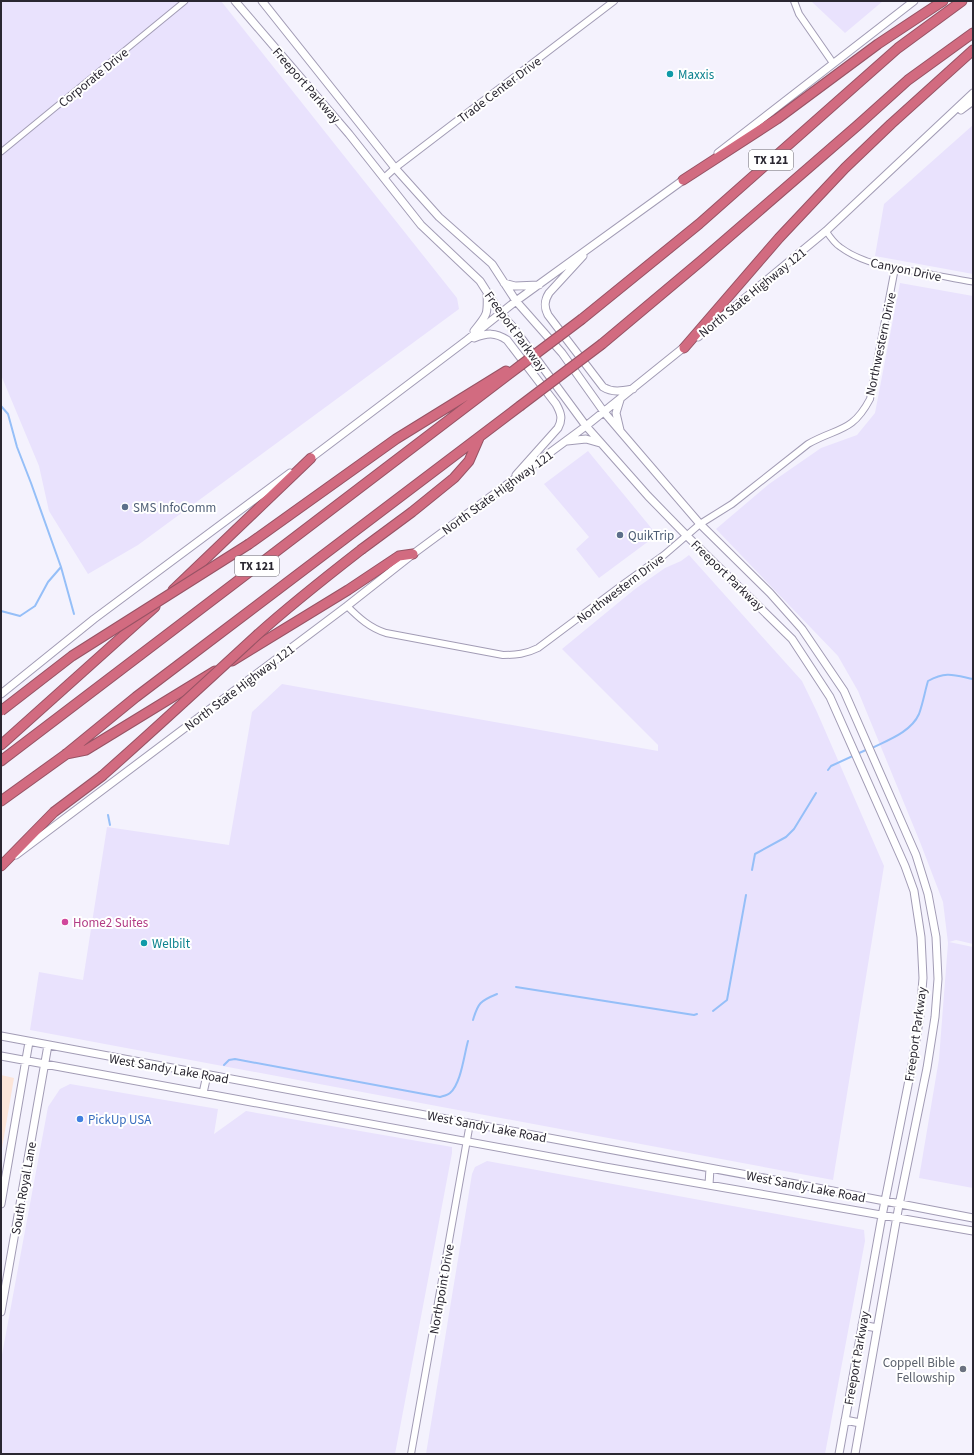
<svg xmlns="http://www.w3.org/2000/svg" width="974" height="1455" font-family="'Source Sans 3',sans-serif">
	<rect width="100%" height="100%" fill="#f4f2fd"/>
	<path fill="#e9e2fd" d="M1,1H221L457,298L459,309L138,545L88,574L49,511L39,466L1,375Z
		M811,1H883L845,33Z
		M973,125V274L875,256L884,204Z
		M900,283L973,296V944L956,940L949,942L973,947V1188L919,1178L939,1059L948,943L943,902L920,842L858,691L838,656L716,529L769,484L821,448L857,435L875,413Z
		M588,451L657,535L599,578L576,549L589,537L544,484Z
		M689,555L802,681L817,712L884,866L833,1180L30,1030L39,972L83,980L107,827L229,845L252,712L282,684L658,751V745L562,649L635,589L665,568L681,561Z
		M70,1084L218,1109L214,1134L246,1111L452,1147V1153L395,1454H1V1360L48,1107L60,1089Z
		M487,1161L864,1230L865,1241L825,1454H426L472,1174L475,1167Z"/>
	<path fill="#fce5d9" d="M1,1075L14,1078L1,1154Z"/>
	<g fill="none" stroke-linecap="round" stroke-linejoin="round">
		<path stroke="#95bff8" stroke-width="2" d="M1,406L8,414L17,447L31,483L61,567L48,582L35,606L20,616L1,611
			M61,567L74,614
			M872,748C888,740 911,732 919,714C923,703 925,691 928,681C946,671 954,675 973,679
			M828,770L831,766L868,749
			M108,815L110,825
			M752,870L755,854L786,837L794,829L816,793
			M516,987L694,1015L697,1014
			M713,1011L727,1000L746,895
			M473,1020C478,1003 480,1001 497,994
			M224,1065L229,1060L235,1059L440,1097C443,1096 448,1095 450,1093C461,1084 464,1055 468,1041"/>
		<defs>
			<path id="minor" d="M1,152L185,1
				M826,231C830,237 834,243 840,247C863,264 892,268 919,272C937,275 955,279 973,282"/>
			<path id="tertiary" d="M794,1L799,14L833,63
				M384,178L395,168L614,1
				M347,606C359,618 370,628 386,633L503,655C516,655 526,654 538,648L625,583L664,555L700,524L732,504L808,444C838,427 852,433 870,399L895,268
				M411,1454L470,1123"/>
			<path id="secondary" d="M235,1L349,134L421,225L480,281L501,314L513,327L586,426L648,496L687,536L792,639L830,697L905,866L914,891L921,937L923,978L920,1015L912,1065L882,1216L839,1454
				M262,1L395,168L439,217L492,264L516,301L562,353L604,412L621,432L700,524L770,593L802,629L844,691L916,855L928,894L936,937L938,979L935,1017L927,1068L899,1205L855,1454
				M961,110L973,101
				M718,153L914,1
				M583,256L549,293C544,301 544,307 548,315L603,387C613,393 622,391 633,389
				M504,283L515,286L539,285
				M474,331C488,314 488,314 487,292
				M698,337L826,231L973,93
				M474,338C487,333 495,332 507,340L556,404C561,413 563,419 558,428L516,475
				M620,400L616,413L620,430
				M567,441L586,439L600,443
				M307,461L467,340L516,301L686,178
				M1,694L94,619L290,473
				M16,855L347,606L413,554L586,426L688,344
				M1,1036L812,1187L973,1218
				M1,1056L605,1167L973,1231
				M203,1093L207,1075
				M709,1185L710,1168
				M1,1204L29,1042
				M1,1312L48,1045
				M862,1325L877,1328
				M845,1420L860,1423"/>
			<path id="motorway" d="M683,180L777,119L878,44L943,1
				M582,319L699,224L898,48L962,1
				M602,344L701,261L858,125L908,80L973,33
				M684,348L779,238L845,168L891,124L973,50
				M249,544L396,439L506,371
				M362,549L412,512L454,478L469,461L479,438
				M173,590L311,458
				M232,661L348,590L399,556L413,554
				M1,745L155,607
				M66,754L86,750L215,671
				M1,761L521,365
				M1,801L65,755L136,697L520,406
				M1,866L54,812L102,776"/>
		</defs>
		<use href="#minor" stroke="#a29cb5" stroke-width="7"/>
		<use href="#tertiary" stroke="#a29cb5" stroke-width="8"/>
		<use href="#secondary" stroke="#a29cb5" stroke-width="9"/>
		<use href="#motorway" stroke="#975364" stroke-width="11"/>
		<use href="#minor" stroke="#fff" stroke-width="5"/>
		<use href="#tertiary" stroke="#fff" stroke-width="6"/>
		<use href="#secondary" stroke="#fff" stroke-width="7"/>
		<use href="#motorway" stroke="#d26b80" stroke-width="9"/>
		<defs>
			<path id="motorway-bridge" d="M521,365L582,319
				M520,406L602,344
				M1,711L72,656L249,544
				M102,776C154,730 205,683 256,636C290,605 326,577 362,549"/>
		</defs>
		<use href="#motorway-bridge" stroke="#975364" stroke-width="11" stroke-linecap="butt"/>
		<use href="#motorway-bridge" stroke="#d26b80" stroke-width="9"/>
	</g>
	<g fill="#0f9aa8" stroke="#fff" stroke-width="1.5">
		<circle cx="670" cy="74" r="4"/>
		<circle cx="144" cy="943" r="4"/>
	</g>
	<g fill="#5c6f8a" stroke="#fff" stroke-width="1.5">
		<circle cx="125" cy="507" r="4"/>
		<circle cx="620" cy="535" r="4"/>
	</g>
	<circle fill="#d1479c" stroke="#fff" stroke-width="1.5" cx="65" cy="922" r="4"/>
	<circle fill="#3f7fe0" stroke="#fff" stroke-width="1.5" cx="80" cy="1119" r="4"/>
	<circle fill="#6b7280" stroke="#fff" stroke-width="1.5" cx="963" cy="1369" r="4"/>
	<g text-anchor="middle" stroke-width="4" stroke-linejoin="round" paint-order="stroke">
		<g fill="#fff" stroke="#6a686f" stroke-width="1">
			<rect x="749" y="150" width="44" height="20" rx="3"/>
			<rect x="235" y="556" width="44" height="20" rx="3"/>
		</g>
		<g font-size="12" font-weight="bold" fill="#2a2731">
			<text x="771" y="164">TX 121</text>
			<text x="257" y="570">TX 121</text>
		</g>
		<g font-size="13" fill="#0d838f" stroke="#fff" text-anchor="start">
			<text x="678" y="79">Maxxis</text>
			<text x="152" y="948">Welbilt</text>
		</g>
		<g font-size="13" fill="#2a2731" stroke="#fff">
			<text transform="translate(93 77) rotate(-39)" y="5">Corporate Drive</text>
			<text transform="translate(307 85) rotate(49)" y="5">Freeport Parkway</text>
			<text transform="translate(499 89) rotate(-37)" y="5">Trade Center Drive</text>
			<text transform="translate(906 269) rotate(12)" y="5">Canyon Drive</text>
			<text transform="translate(752 292) rotate(-39)" y="5">North State Highway 121</text>
			<text transform="translate(516 331) rotate(54)" y="5">Freeport Parkway</text>
			<text transform="translate(880 344) rotate(-78)" y="5">Northwestern Drive</text>
			<text transform="translate(497 492) rotate(-36)" y="5">North State Highway 121</text>
			<text transform="translate(728 575) rotate(44)" y="5">Freeport Parkway</text>
			<text transform="translate(620 588) rotate(-37)" y="5">Northwestern Drive</text>
			<text transform="translate(239 687) rotate(-37)" y="5">North State Highway 121</text>
			<text transform="translate(915 1034) rotate(-82)" y="5">Freeport Parkway</text>
			<text transform="translate(169 1068) rotate(10)" y="5">West Sandy Lake Road</text>
			<text transform="translate(487 1126) rotate(11)" y="5">West Sandy Lake Road</text>
			<text transform="translate(806 1186) rotate(11)" y="5">West Sandy Lake Road</text>
			<text transform="translate(23 1188) rotate(-80)" y="5">South Royal Lane</text>
			<text transform="translate(441 1289) rotate(-80)" y="5">Northpoint Drive</text>
			<text transform="translate(856 1358) rotate(-80)" y="5">Freeport Parkway</text>
		</g>
		<g font-size="13" fill="#4e5e75" stroke="#fff" text-anchor="start">
			<text x="133" y="512">SMS InfoComm</text>
			<text x="628" y="540">QuikTrip</text>
		</g>
		<g font-size="13" fill="#b23c85" stroke="#fff" text-anchor="start">
			<text x="73" y="927">Home2 Suites</text>
		</g>
		<g font-size="13" fill="#366cbe" stroke="#fff" text-anchor="start">
			<text x="88" y="1124">PickUp USA</text>
		</g>
		<g font-size="13" fill="#5b616d" stroke="#fff" text-anchor="end">
			<text x="955" y="1367">Coppell Bible<tspan x="955" dy="15">Fellowship</tspan></text>
		</g>
	</g>
	<rect width="974" height="1455" fill="none" stroke="#2a2731" stroke-width="4"/>
</svg>
